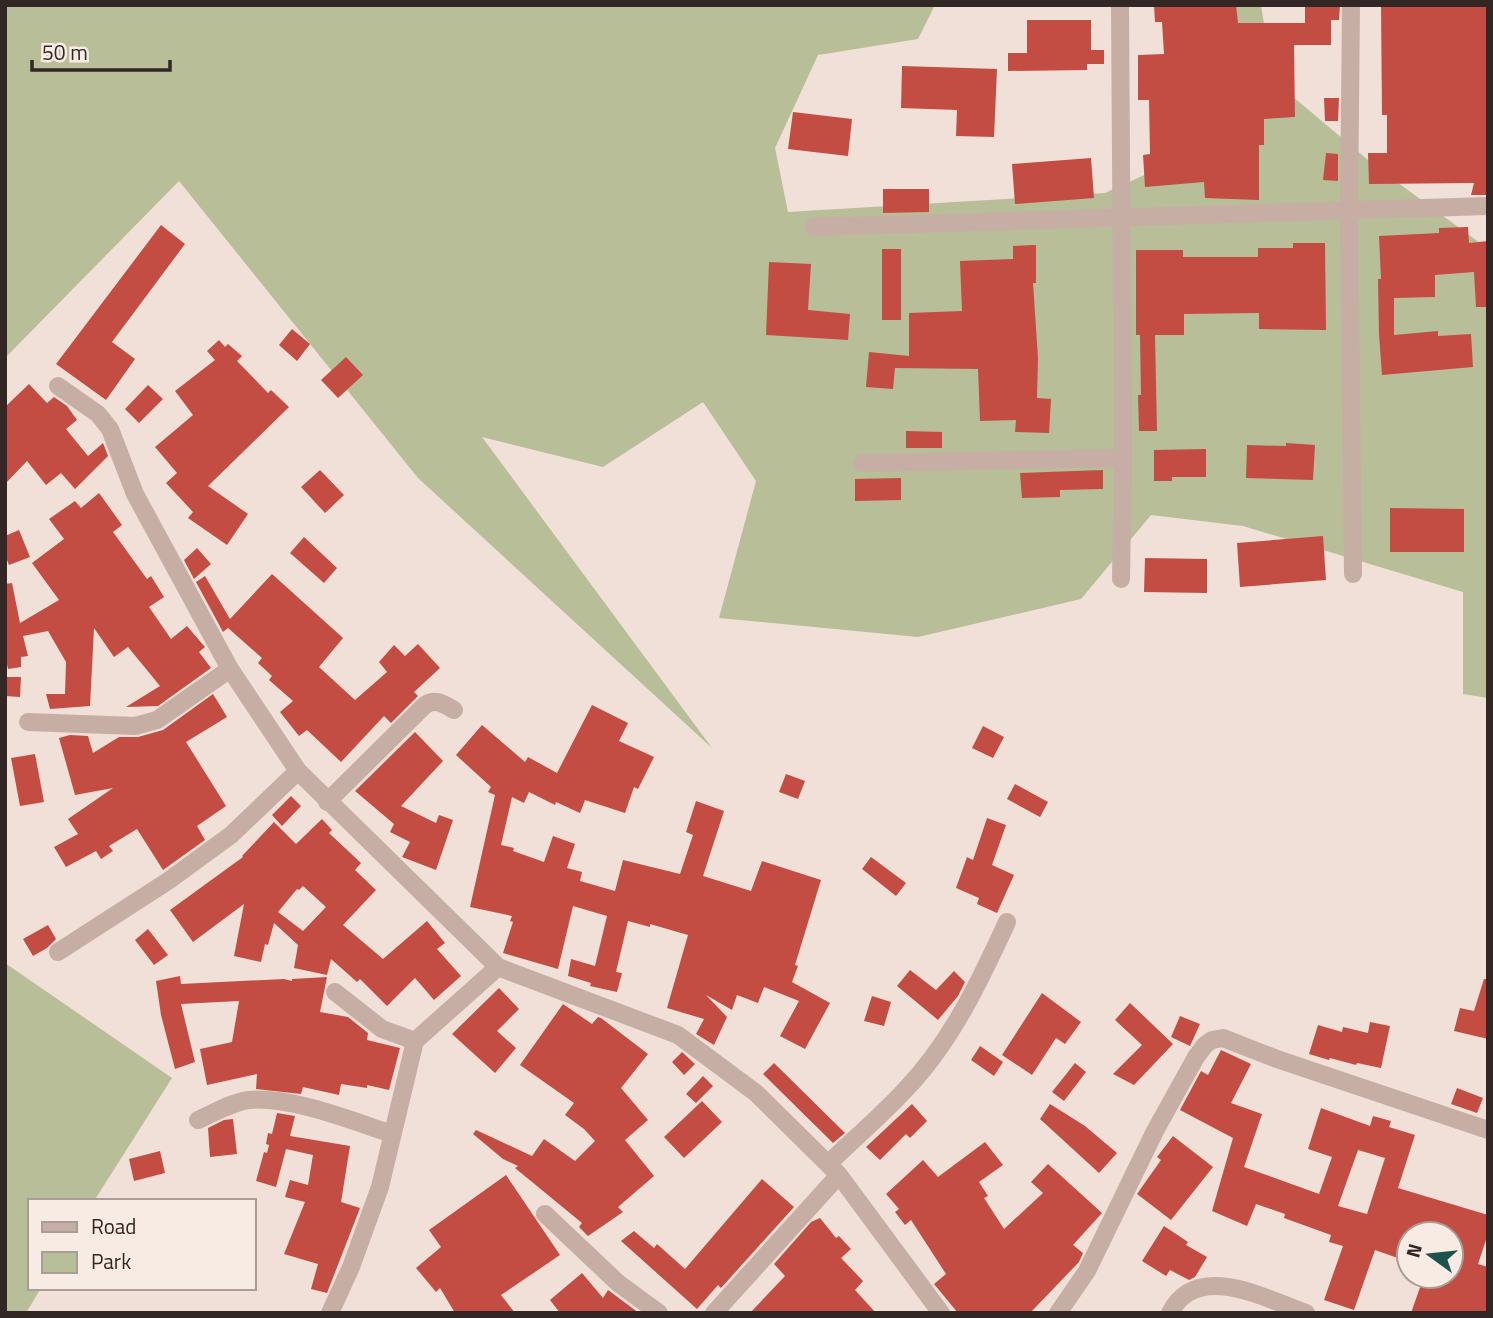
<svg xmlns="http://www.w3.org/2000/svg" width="1493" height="1318" font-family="'Titillium Web',sans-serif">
	<rect width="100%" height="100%" fill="#f0e0d7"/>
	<path fill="#b7be98" d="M5,5H935L918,39L818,55L775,148L788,212L1105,193L1201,149L1196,5H1261L1273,80L1374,165L1488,249V698L1463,694V592L1243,526L1151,515L1081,599L918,637L719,618L756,481L703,402L603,467L482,437L712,748L418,478L179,181L5,358Z
		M5,963L172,1078L94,1201H30V1288H41L26,1313H5Z"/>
	<path fill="#c34d42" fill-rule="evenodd" d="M1154,5H1236L1238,23H1305V5H1340L1339,20H1331V45H1294L1295,117L1264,119V145H1259V200L1205,198L1204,182L1145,187L1143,155L1150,154L1149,100H1138V55L1164,54L1162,22H1155Z
		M1381,5H1488L1487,195H1471L1474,183L1369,184L1368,153H1387V115H1382Z
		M1027,20H1091V50H1104V64H1087V70L1008,71V53H1027Z
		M902,66L997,69L994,137L956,136L957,110L901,108Z
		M1324,98H1339L1338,121H1325Z
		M793,112L852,119L848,156L788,149Z
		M1326,153L1338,154V181L1323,180Z
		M1091,158L1094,198L1015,204L1012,164Z
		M883,189H929V212L883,213Z
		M161,225L185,244L112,342L135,359L106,400L56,364Z
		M1468,227L1469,243L1488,241V307H1476L1474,272L1435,275V297L1394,298V335L1438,331V336L1471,334L1473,367L1382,375L1379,334L1378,279H1381L1379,236L1439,233V228Z
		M1293,243H1325L1326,330L1259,329V313L1184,314V335H1155L1157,431H1139L1138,395H1141L1140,335H1136V250H1183V257H1258V248H1293Z
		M1036,245V283H1033L1038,358L1037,398L1051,399L1049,433L1015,432L1016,420L980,421L978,369L895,368L893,389L866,387L869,352L909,356V313L962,311L960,261L1013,259V246Z
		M882,249H901V320H882Z
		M769,262L811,264L808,310L850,314L848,340L766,335Z
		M292,329L310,344L297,361L279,345Z
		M219,340L225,347L228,344L242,356L237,361L268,393L271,390L289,407L208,486L248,514L227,545L188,518L193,512L166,483L177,473L155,447L193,415L175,391L215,360L207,351Z
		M346,357L363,375L338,398L321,380Z
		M29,384L47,403L54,397L67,406L77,420L66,429L88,456L103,443L108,456L75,489L61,473L46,485L27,461L5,484V407Z
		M148,385L163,399L139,423L125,409Z
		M906,431L942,432V448H906Z
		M1286,443L1315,445L1313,480L1246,478L1247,445L1286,446Z
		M1206,449V477H1172V481H1154V450Z
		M320,470L344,495L325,513L301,487Z
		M1103,470V489L1060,490V497L1022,498L1020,473Z
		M901,478V500L855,501V479Z
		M99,493L122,525L113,532L147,579L151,576L164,597L149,607L171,639L187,626L205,647L199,652L211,668L158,706L126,707L160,686L128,647L114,657L94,628L90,706L50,709L46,694H65L66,662L48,631L23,636L28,656L21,657V667L8,669L5,655V584L12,583L20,623L59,600L32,563L64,539L49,519L75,501L81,508Z
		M1390,508L1464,509V552H1390Z
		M19,530L30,557L9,565L5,555V536Z
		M1323,536L1326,580L1240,587L1237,543Z
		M304,537L337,568L324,583L290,553Z
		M197,548L211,564L194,579L184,560Z
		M1145,558L1207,559V593L1144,592Z
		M272,574L343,638L319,667L355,700L387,672L379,662L394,645L405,656L418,644L440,668L414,692L418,696L391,723L384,716L341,762L307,730L299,736L280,712L293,701L269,680L272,676L258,663L262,658L228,628L223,632L196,582L205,576L230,619Z
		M5,677H21L20,697L5,696Z
		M213,694L227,717L186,742L226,806L197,826L205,840L163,870L137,829L109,846L113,851L101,859L96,851L66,867L54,847L78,834L68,819L113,788L75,795L59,738L70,735L88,736L93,753L119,737H138L163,730Z
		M592,705L628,723L619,741L654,757L638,789L634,787L625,813L585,800L580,813L556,802L555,805L529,792L524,803L512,797L501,845L514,848L513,851L544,862L553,836L575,844L567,868L582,872L580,881L615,891L623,860L680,874L693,835L686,832L696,801L724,811L703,876L751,891L762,861L821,880L795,965L798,966L792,982L830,1003L805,1049L780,1036L799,1001L764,987L758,1003L737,995L732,1010L706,995L727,1017L714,1045L696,1034L704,1019L667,1008L688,935L650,924V927L628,921L616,972L622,973L617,992L590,986L591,983L568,976L571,959L595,966L607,916L573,906L558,969L503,953L513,922L510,921L512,916L470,907L495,795L488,792L491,787L456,755L482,725L525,762L528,757L557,773Z
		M983,726L1004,737L993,758L972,748Z
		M415,732L443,761L401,806L436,823L439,815L453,820L436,870L402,857L410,842L390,832L394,824L355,791Z
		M35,754L44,802L20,806L11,758Z
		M786,774L805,781L798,799L779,792Z
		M1015,784L1048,802L1040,817L1007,799Z
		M291,796L301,806L282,826L272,815Z
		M987,818L1006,825L992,865L1014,875L997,913L977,904L979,898L956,888L967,857L973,860Z
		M322,819L332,830L329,833L361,863L355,870L376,890L343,925L383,959L427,921L445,943L437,949L461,976L434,1000L415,978L387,1006L360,979L357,982L331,959L327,975L294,968L298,945L274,923L268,945L265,944L261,962L234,956L244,904L193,942L170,910L243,857L242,856L274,822L296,844ZM303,886L326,907L303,931L278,912L297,889L299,890Z
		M871,857L906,883L896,896L862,869Z
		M48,925L56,939L47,948L33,956L23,939Z
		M148,929L168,955L154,965L135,940Z
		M910,970L936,990L954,971L965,982L958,996L938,1020L897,986Z
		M180,976L181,984L284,979L292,981V979L327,977L320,1012L348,1017L368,1033L367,1040L400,1048L389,1090L367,1085V1088L341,1084L339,1095L303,1087L301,1094L256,1089L257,1074L207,1085L200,1049L232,1042L239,1001L181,1004L195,1062L175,1069L161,1015L156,981Z
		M1484,979H1488V1039L1454,1031L1460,1008L1474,1011Z
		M499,988L519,1009L497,1031L516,1048L495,1073L452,1034Z
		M1042,993L1081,1022L1065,1044L1056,1038L1032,1075L1002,1055Z
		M872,996L891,1002L884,1026L864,1021Z
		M1130,1003L1173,1044L1134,1085L1113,1074L1142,1045L1115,1020Z
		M563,1004L592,1024L598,1017L601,1018L648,1054L621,1088L648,1120L625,1140L654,1176L618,1207L623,1212L588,1236L579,1227L582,1223L515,1168L518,1166L503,1159L473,1134L476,1130L532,1156L544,1139L575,1161L595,1141L584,1129L565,1115L574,1103L520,1065Z
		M1180,1016L1200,1024L1190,1046L1171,1037Z
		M1370,1022L1390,1026L1381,1068L1357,1063L1356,1065L1330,1058L1329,1060L1309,1054L1318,1025L1342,1032L1343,1027L1368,1033Z
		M980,1046L1003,1062L994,1076L971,1060Z
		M1221,1050L1251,1064L1231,1103L1262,1114L1244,1167L1319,1194L1332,1157L1308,1149L1321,1108L1370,1126L1373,1116L1391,1121L1389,1127L1415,1135L1398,1188L1488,1215V1234L1478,1264L1488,1267V1313H1411L1424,1276H1451V1234H1409V1262L1375,1250L1354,1310L1324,1300L1343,1246L1329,1242L1331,1235L1284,1218L1285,1214L1256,1204L1247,1226L1212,1211L1233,1138L1180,1110L1201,1071L1208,1075ZM1358,1150L1385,1158L1367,1214L1338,1206Z
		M682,1052L695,1064L684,1075L672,1062Z
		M774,1063L845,1133L833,1143L763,1074Z
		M1075,1063L1086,1072L1064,1101L1052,1092Z
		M703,1076L713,1086L696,1103L686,1094Z
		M1457,1088L1483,1098L1477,1113L1451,1104Z
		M702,1101L722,1122L684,1158L664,1137Z
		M912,1104L927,1121L910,1138L906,1134L880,1160L866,1147Z
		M1050,1104L1085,1126L1117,1153L1099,1173L1040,1119Z
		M277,1113L295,1116L290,1136L350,1146L341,1202L360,1208L327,1293L311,1289L318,1264L284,1254L305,1202L285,1197L290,1180L308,1185L313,1155L286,1149L276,1187L256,1181L264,1152L267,1153L269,1145L266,1144L268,1133L272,1134Z
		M233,1119L237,1154L210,1157L208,1128L224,1120Z
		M1173,1136L1213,1167L1171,1220L1137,1194L1161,1160L1157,1157Z
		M985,1142L1003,1165L979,1182L988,1196L984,1198L1004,1229L1043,1193L1031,1182L1048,1164L1102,1213L1073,1245L1083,1253L1079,1262L1030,1313H958L934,1284L946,1274L911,1220L905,1225L895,1212L899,1209L886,1194L923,1160L938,1177Z
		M160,1151L165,1173L134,1181L129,1159Z
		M506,1175L560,1255L501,1295L515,1313H455L440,1288L436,1292L416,1268L441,1247L429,1230Z
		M762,1179L794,1207L721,1288L718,1285L697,1309L621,1241L634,1231L654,1248L657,1244L685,1269Z
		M820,1218L836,1238L839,1236L851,1249L841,1258L863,1281L855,1290L876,1313H750L785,1276L774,1264L811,1222Z
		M1164,1226L1188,1242L1186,1245L1207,1257L1195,1277L1189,1280L1170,1270L1166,1276L1142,1261Z
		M582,1273L603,1298L608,1290L639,1313H560L550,1300Z"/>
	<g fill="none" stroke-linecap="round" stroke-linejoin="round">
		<path stroke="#c7aea4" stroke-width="18" d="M1120,5L1123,458L1121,579
			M1351,5L1349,209L1353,574
			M814,227L1488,206
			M58,386L98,414L110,429L135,494L230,669L298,771L498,967L678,1035L756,1093L839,1175L941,1313
			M862,463L1123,458
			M28,722L135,726L157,720L230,669
			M327,802L425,705C436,698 443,704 454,710
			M58,952L168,881L231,835L298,771
			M335,992L382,1029L415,1041
			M198,1120C214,1113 232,1102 249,1100C290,1096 353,1121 392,1134
			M828,1164C854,1139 882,1115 906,1089C951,1042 980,981 1007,922
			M545,1214L618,1283L659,1313
			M330,1313L351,1267L380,1187L415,1041L498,967
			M714,1313L839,1175
			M1058,1313L1087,1271L1155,1131L1196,1057L1205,1045L1212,1040L1223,1038L1277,1059L1488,1130
			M1170,1313C1197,1260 1266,1299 1306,1313"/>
	</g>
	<rect width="1493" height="1318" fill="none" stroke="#332725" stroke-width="14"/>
	<rect x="28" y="1199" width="228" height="91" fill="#f8ebe3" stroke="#a99d97" stroke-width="2"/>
	<rect x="42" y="1222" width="35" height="10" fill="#c7aea4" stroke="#a99d97" stroke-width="2"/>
	<text x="91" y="1234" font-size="21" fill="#332725">Road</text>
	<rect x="42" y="1252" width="35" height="21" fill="#b7be98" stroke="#a99d97" stroke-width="2"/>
	<text x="91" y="1269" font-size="21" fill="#332725">Park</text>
	<g transform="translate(1430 1255) rotate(285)"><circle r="33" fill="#f8ebe3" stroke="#a99d97" stroke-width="2"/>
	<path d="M0-5L12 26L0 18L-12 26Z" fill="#1c534d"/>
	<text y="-10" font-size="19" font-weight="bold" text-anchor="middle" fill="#332725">N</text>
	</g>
	<path d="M32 60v10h138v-10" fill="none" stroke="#332725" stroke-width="3.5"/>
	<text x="42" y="60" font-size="21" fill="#332725" stroke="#f8ebe3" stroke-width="5" paint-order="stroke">50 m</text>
</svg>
